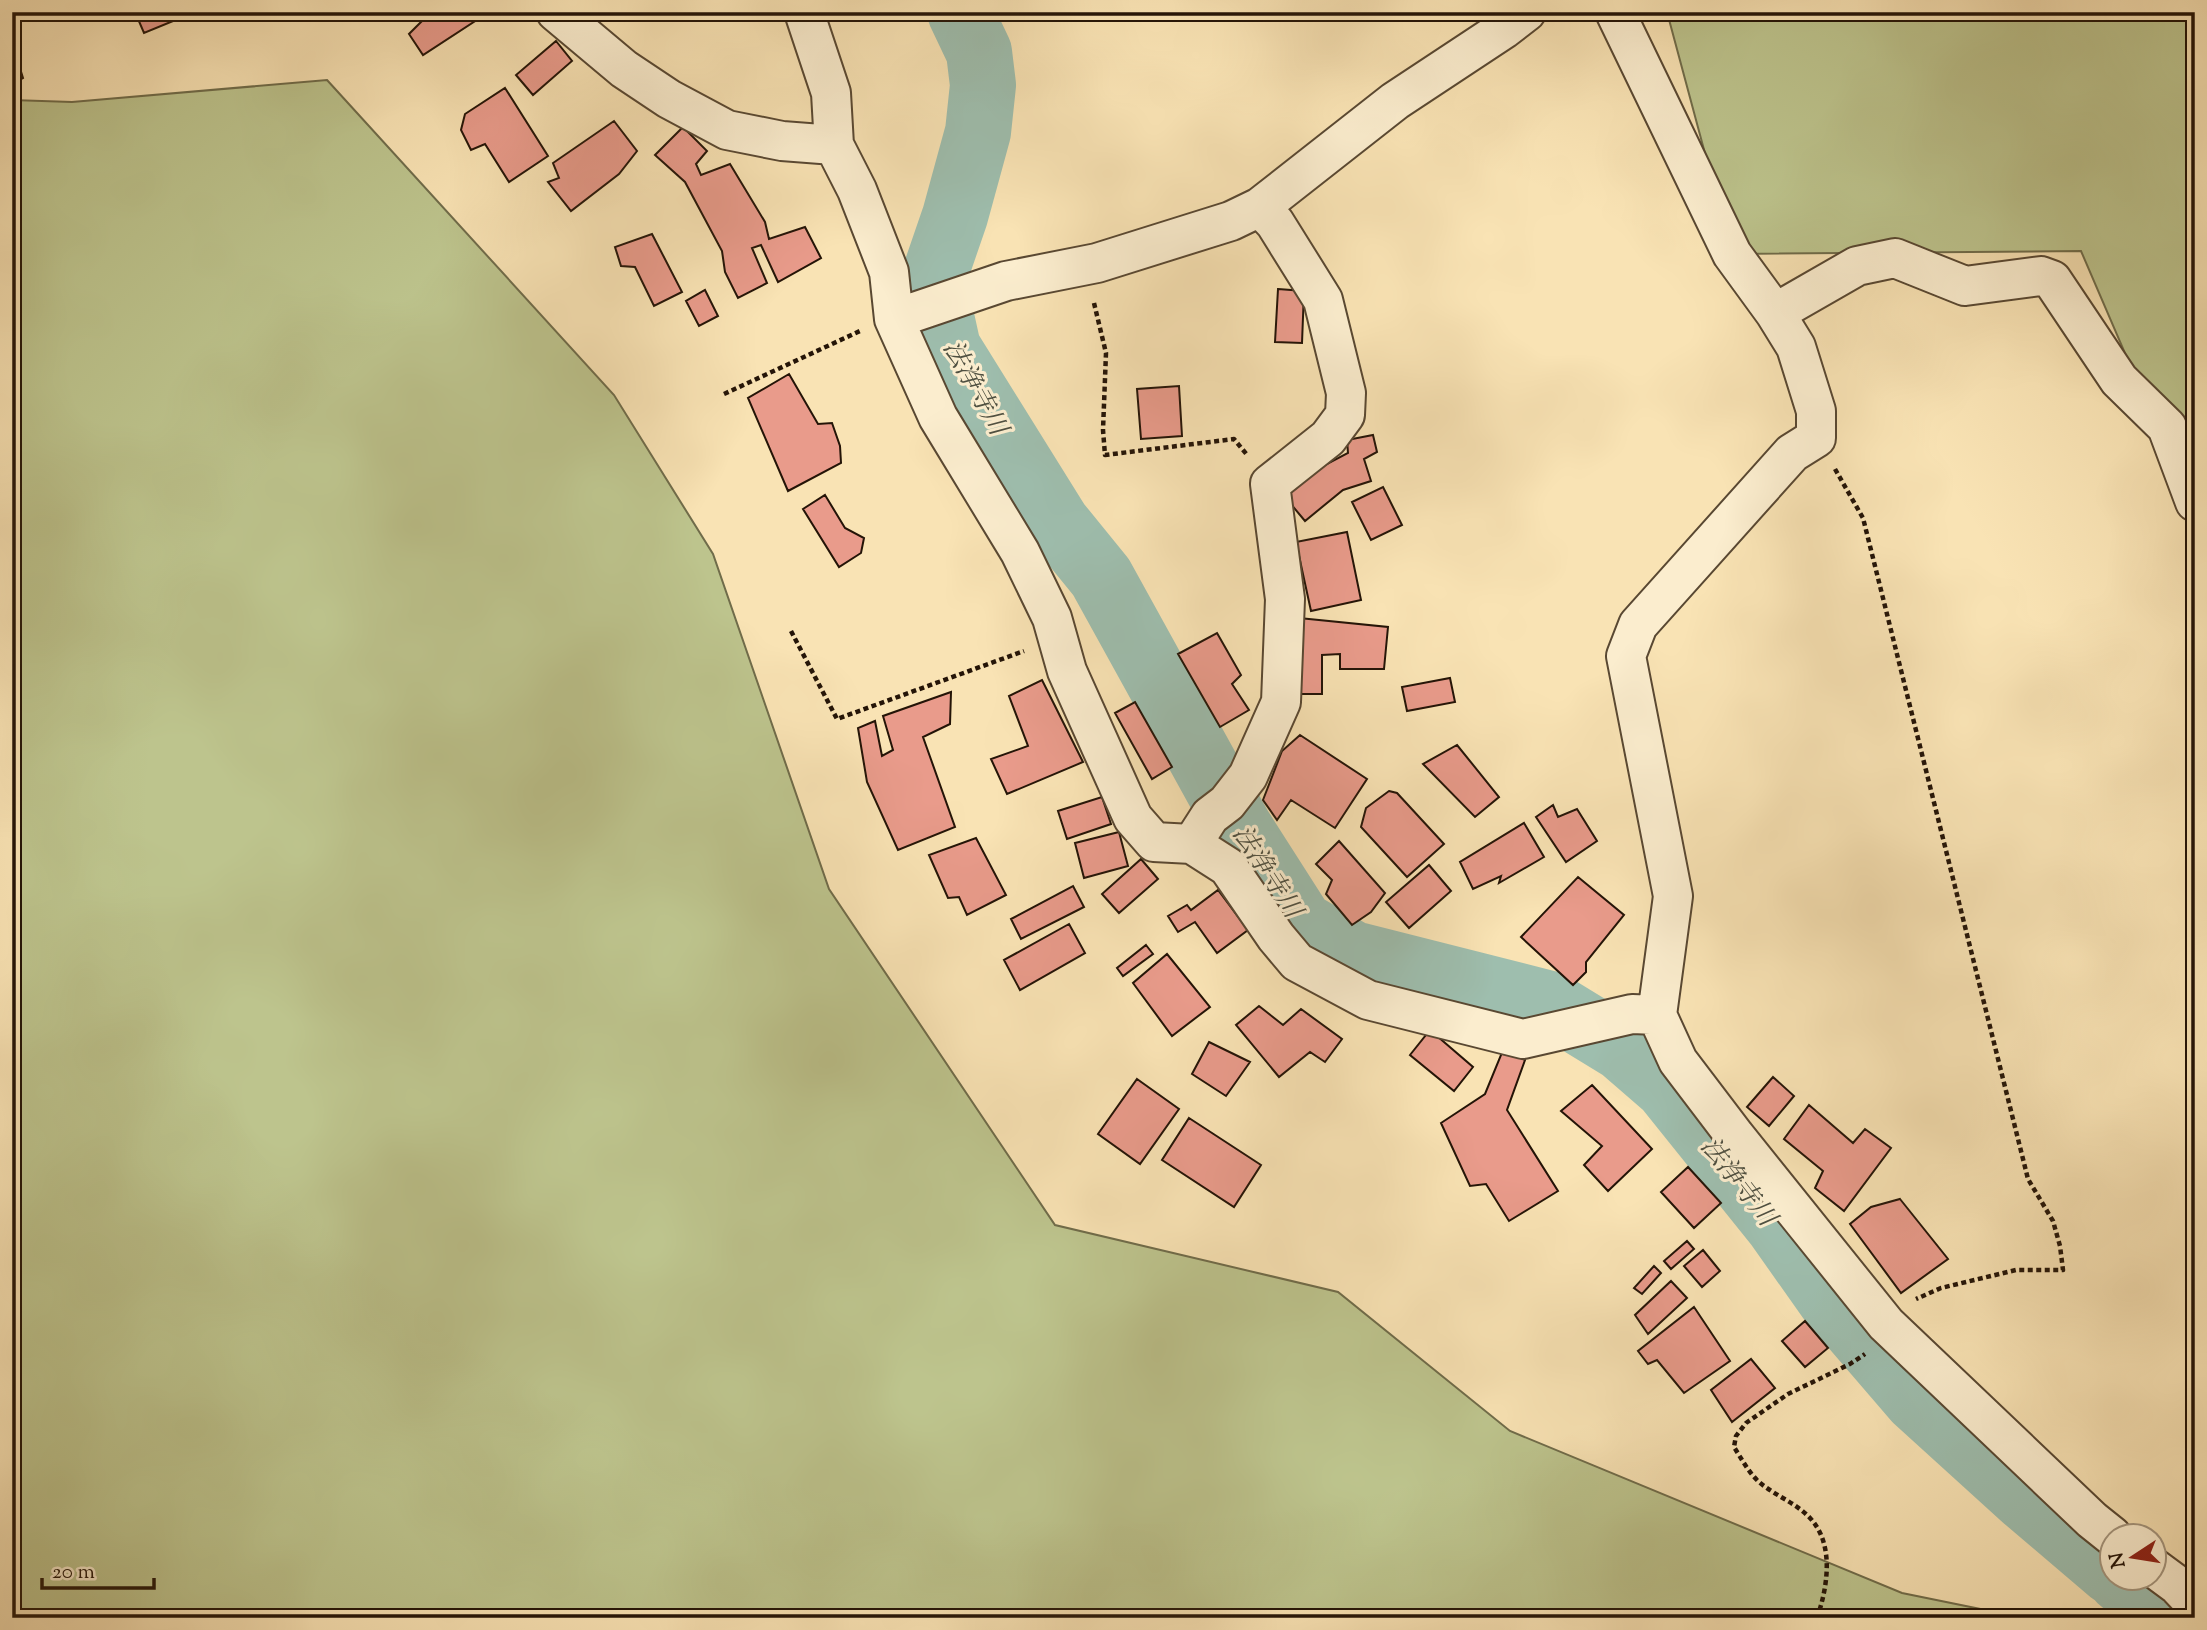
<svg xmlns="http://www.w3.org/2000/svg" width="2207" height="1630" font-family="'Sorts Mill Goudy','Noto Serif JP',serif">
	<rect width="100%" height="100%" fill="#f9e3b4"/>
	<filter id="stains"><feTurbulence type="fractalNoise" baseFrequency=".00286" numOctaves="4"/><feColorMatrix values="0 0 0 0 .2 0 0 0 0 .09 0 0 0 0 .02 0 0 0 .5 -.17"/></filter>
	<radialGradient id="worn" r=".72"><stop offset=".6" stop-color="#630" stop-opacity="0"/><stop offset="1" stop-color="#630" stop-opacity=".3"/></radialGradient>
	<path fill="#bdc48d" stroke="#706c4a" stroke-width="2" d="M1667,12H2195V516L2081,251L1732,254Z
		M327,80L614,395L713,554L829,889L1055,1225L1338,1292L1510,1431L1902,1593L2000,1613L2010,1618H12V100L72,102Z"/>
	<g fill="none" stroke-linecap="round" stroke-linejoin="round">
		<path stroke="#9ebeae" stroke-width="66" d="M960,12L979,52L983,85L978,132L955,216L933,280L948,348L1057,523L1101,577L1239,827L1301,924L1353,954L1550,1004L1622,1048L1667,1087L1777,1224L1830,1299L1916,1399L2025,1498L2112,1572
			M2119,1578L2166,1618"/>
	</g>
	<path fill="#e99b8b" stroke="#241407" stroke-width="2" d="M135,12H195L144,33Z
		M431,12H489L423,55L409,34Z
		M556,41L572,61L533,95L516,75Z
		M12,60L18,62L23,78L12,84Z
		M505,88L548,156L509,182L485,144L471,150L461,130L465,114Z
		M614,121L637,151L619,174L571,211L548,182L559,178L553,163Z
		M683,127L707,151L696,164L701,175L730,164L765,222L769,239L805,227L821,258L778,282L761,245L752,248L767,283L738,298L725,272L722,251L685,182L655,155Z
		M652,234L682,292L654,306L635,267L621,266L615,247Z
		M1278,289L1304,291L1302,343L1275,342Z
		M705,290L718,316L699,326L686,301Z
		M789,374L818,424L832,423L840,446L841,463L788,491L748,398Z
		M1179,386L1182,436L1141,439L1137,389Z
		M1373,435L1377,452L1364,459L1371,481L1343,490L1305,521L1285,497L1323,466L1348,453L1347,440Z
		M1383,487L1402,525L1371,540L1352,502Z
		M825,495L845,528L864,538L861,553L839,567L803,509Z
		M1347,532L1361,600L1311,611L1296,542Z
		M1299,618L1388,627L1384,669H1340V654L1322,655V694H1297Z
		M1217,633L1241,675L1232,684L1249,710L1220,727L1178,654Z
		M1450,678L1455,702L1407,711L1402,687Z
		M1042,680L1083,762L1007,794L991,759L1028,746L1009,696Z
		M951,692L950,724L923,737L955,827L898,850L867,782L858,728L875,721L882,756L893,750L883,716Z
		M1135,702L1172,767L1152,779L1115,713Z
		M1300,735L1367,779L1335,828L1291,800L1277,820L1263,800L1282,751Z
		M1457,745L1499,797L1475,817L1423,764Z
		M1389,791L1397,793L1444,844L1407,877L1361,827L1366,808Z
		M1102,797L1111,824L1067,839L1058,811Z
		M1553,805L1558,817L1577,809L1597,841L1566,862L1536,817Z
		M1524,823L1544,857L1499,883L1501,876L1473,889L1460,862Z
		M1119,832L1128,866L1084,878L1075,843Z
		M976,838L1006,895L967,915L959,897L948,898L929,855Z
		M1339,841L1385,893L1371,912L1352,925L1326,894L1332,880L1316,864Z
		M1141,859L1158,879L1119,913L1102,894Z
		M1429,865L1451,891L1409,928L1386,902Z
		M1578,877L1624,915L1586,962V972L1573,985L1521,937Z
		M1073,886L1084,907L1021,939L1011,919Z
		M1218,890L1248,930L1217,953L1195,922L1178,932L1168,916L1187,905L1191,910Z
		M1069,924L1085,953L1020,990L1004,960Z
		M1146,945L1153,954L1123,976L1117,968Z
		M1167,954L1210,1007L1172,1036L1133,983Z
		M1259,1006L1283,1025L1301,1009L1342,1039L1325,1062L1310,1052L1279,1077L1236,1025Z
		M1430,1030L1473,1067L1454,1091L1410,1055Z
		M1209,1042L1250,1062L1226,1096L1192,1074Z
		M1503,1050L1525,1060L1507,1110L1558,1191L1509,1221L1486,1184L1470,1186L1441,1123L1485,1094Z
		M1773,1077L1794,1096L1769,1126L1747,1107Z
		M1137,1079L1179,1109L1140,1164L1098,1134Z
		M1592,1085L1652,1149L1608,1191L1584,1165L1602,1146L1561,1111Z
		M1809,1105L1853,1143L1865,1129L1891,1148L1844,1211L1815,1188L1823,1171L1784,1139Z
		M1189,1118L1261,1165L1234,1207L1162,1160Z
		M1688,1167L1721,1203L1694,1228L1661,1192Z
		M1900,1199L1948,1259L1901,1293L1850,1224L1871,1207Z
		M1687,1241L1694,1249L1671,1269L1664,1261Z
		M1703,1250L1720,1271L1702,1287L1684,1266Z
		M1654,1266L1661,1273L1642,1294L1634,1288Z
		M1671,1281L1687,1298L1648,1334L1635,1315Z
		M1694,1307L1730,1361L1684,1393L1657,1360L1648,1364L1638,1351Z
		M1805,1321L1828,1348L1805,1367L1782,1341Z
		M1751,1359L1775,1388L1732,1422L1711,1390Z"/>
	<g fill="none" stroke-linecap="round" stroke-linejoin="round">
		<defs>
			<path id="minor" d="M556,12L624,69L669,99L727,130L782,141L834,145
				M804,12L831,93L834,145L857,190L889,272L894,319L938,417L1020,552L1052,618L1067,671L1133,818L1154,842L1192,844L1228,867L1276,937L1297,962L1368,1000L1523,1039L1632,1014L1657,1015L1678,1061L1735,1136L1886,1324L2092,1520L2112,1536
				M1615,12L1732,254L1775,313L1857,266L1895,258L1965,286L2041,276L2052,280L2119,380L2167,427L2195,502
				M894,319L1006,281L1097,263L1231,221L1260,207L1395,101L1504,29L1526,12
				M1192,844L1210,816L1227,803L1248,776L1281,702L1285,599L1270,484L1328,438L1345,415L1346,393L1323,300L1275,223L1260,207
				M1657,1015L1673,896L1626,656L1638,625L1792,453L1816,438V411L1796,347L1775,313
				M2154,1568L2177,1585L2195,1604"/>
		</defs>
		<use href="#minor" stroke="#594832" stroke-width="42"/>
		<path stroke="#241407" stroke-width="4.5" stroke-dasharray="5 3.5" stroke-linecap="butt" d="M1094,303L1106,353L1103,430L1105,455L1234,439L1248,456
			M724,394L860,331
			M1835,469L1863,518L2028,1179L2053,1221L2060,1246L2063,1270H2016L1941,1288L1916,1299
			M791,631L837,719L1024,651
			M1669,1612L1686,1618
			M1817,1618C1828,1586 1835,1542 1808,1516C1794,1502 1774,1495 1759,1482C1749,1473 1741,1458 1734,1447L1736,1436L1746,1423L1788,1394L1850,1364L1865,1354"/>
		<use href="#minor" stroke="#fbedce" stroke-width="38"/>
	</g>
	<g text-anchor="middle" stroke-width="6" stroke-linejoin="round" paint-order="stroke">
		<g font-size="26" font-style="italic" fill="#4f5041" stroke="#fbedce">
			<text transform="translate(976 387) rotate(61)" y="9">法浄寺川</text>
			<text transform="translate(1268 871) rotate(57)" y="9">法浄寺川</text>
			<text transform="translate(1739 1181) rotate(52)" y="9">法浄寺川</text>
		</g>
	</g>
	<rect width="2207" height="1630" fill="none" stroke="#f9e3b4" stroke-width="42"/>
	<rect x="14" y="14" width="2179" height="1602" fill="none" stroke="#241407" stroke-width="3.5"/>
	<rect x="21" y="21" width="2165" height="1588" fill="none" stroke="#241407" stroke-width="2"/>
	<g transform="translate(2133 1557) rotate(258)"><circle r="33" fill="#fbedce" stroke="#a5967e" stroke-width="2"/>
	<path d="M0-5L12 26L0 18L-12 26Z" fill="#8f2418"/>
	<text y="-10" font-size="19" font-weight="bold" text-anchor="middle" fill="#241407">N</text>
	</g>
	<path d="M42 1578v10h112v-10" fill="none" stroke="#241407" stroke-width="3.5"/>
	<text x="52" y="1578" font-size="21" fill="#241407" stroke="#fbedce" stroke-width="5" paint-order="stroke">20 m</text>
	<rect width="100%" height="100%" filter="url(#stains)"/>
	<rect width="100%" height="100%" fill="url(#worn)"/>
</svg>
